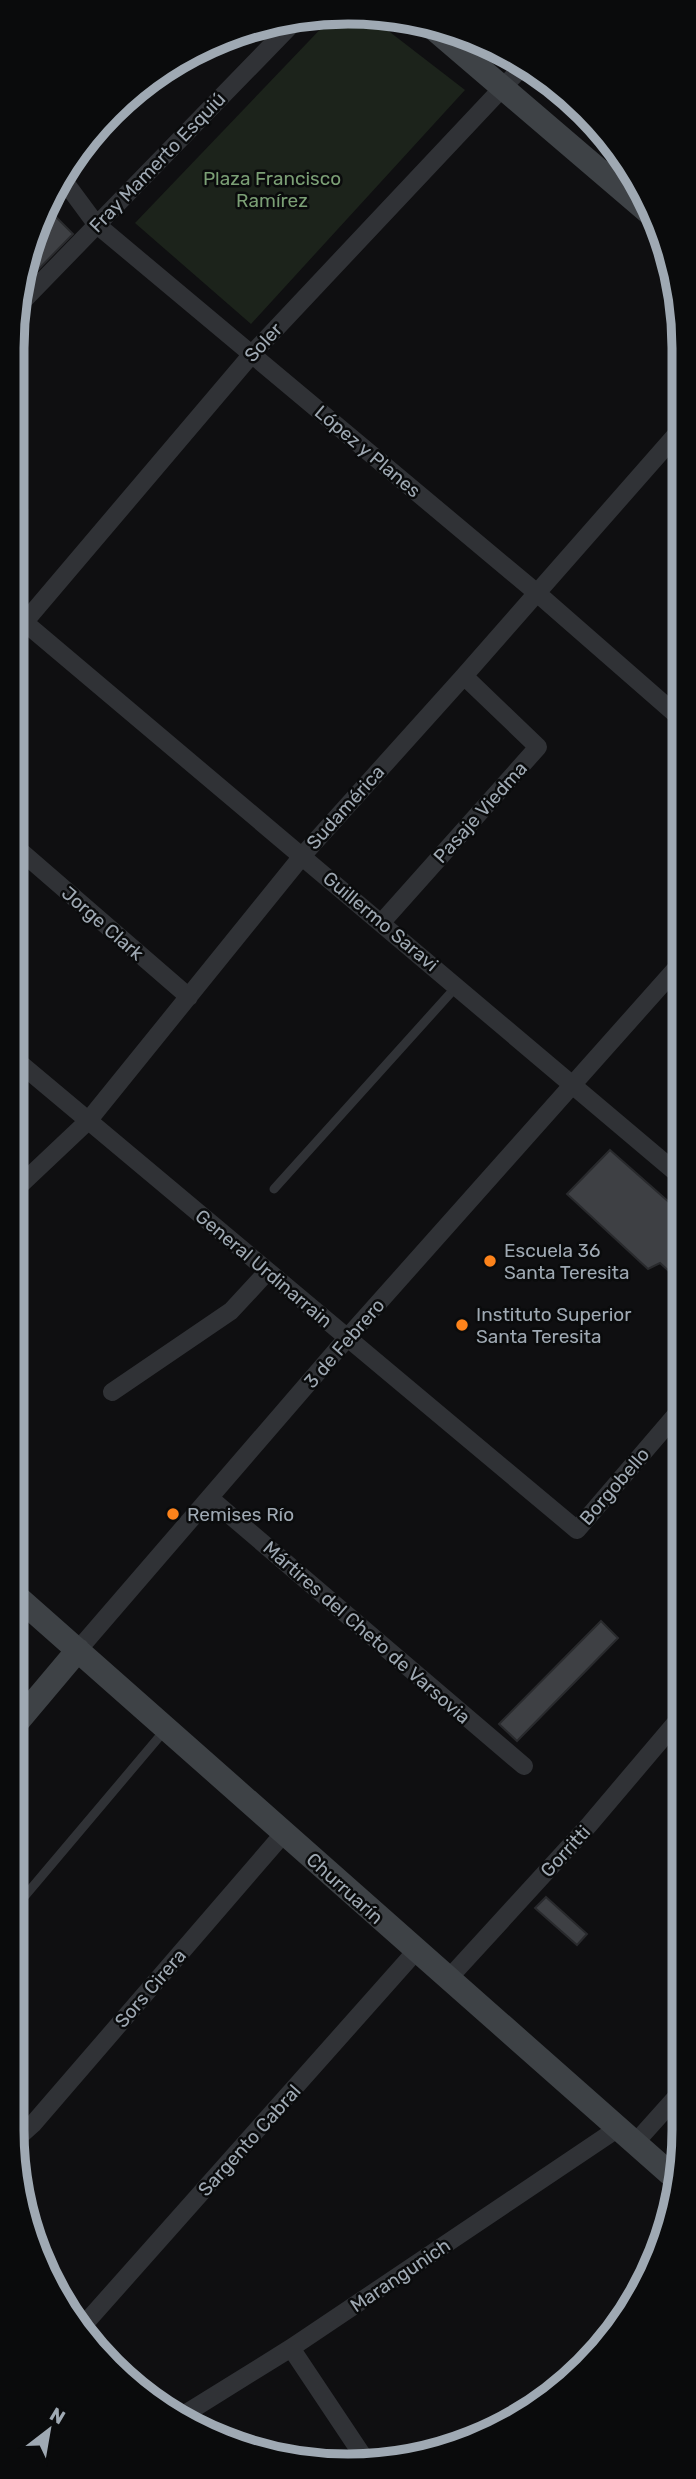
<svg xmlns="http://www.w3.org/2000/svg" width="696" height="2479" font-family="Rubik,sans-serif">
	<rect width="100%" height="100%" fill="#0f0f11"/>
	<path fill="#1c231b" d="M330,19H373L465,90L251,324L135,223Z"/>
	<path fill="#3e4044" stroke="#292a2d" stroke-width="2" d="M49,210L73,234L19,289V283Z
		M610,1150L679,1211V1293L670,1286L671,1273L660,1263L648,1269L567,1194Z
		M601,1621L618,1638L517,1741L499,1724Z
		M546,1897L587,1934L577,1945L535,1908Z"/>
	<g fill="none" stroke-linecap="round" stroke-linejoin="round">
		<path stroke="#303236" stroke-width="9" d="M274,1189L456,987
			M13,1910L165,1730"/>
		<path stroke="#303236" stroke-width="18" d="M62,178L96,224L537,593L680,718
			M19,305L297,19
			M17,616L679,1175
			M17,631L252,354L523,66
			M17,848L189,997
			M382,922L538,747L464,676
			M16,1060L577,1530L679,1411
			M16,1189L88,1121L303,855L464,676L681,429
			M112,1392L231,1311L268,1271
			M210,1498L524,1766
			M78,1650L348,1337L680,964
			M449,1978L589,1825L678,1720
			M14,2141L33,2124L284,1833
			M635,2143L678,2095
			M81,2328L416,1951
			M291,2348L367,2462
			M180,2417L291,2348L617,2129"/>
		<path stroke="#3e4246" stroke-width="24" d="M427,23L655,218
			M14,1594L677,2180
			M14,1726L78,1650"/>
	</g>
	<g fill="#fd831b" stroke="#0a0b0c" stroke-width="2.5">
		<circle cx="490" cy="1261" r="7"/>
		<circle cx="462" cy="1325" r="7"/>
		<circle cx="173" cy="1514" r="7"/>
	</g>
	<g text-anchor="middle" stroke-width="5" stroke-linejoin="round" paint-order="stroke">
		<g font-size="19" fill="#9fa9b3" stroke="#0a0b0c">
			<text transform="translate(157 162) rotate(-46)" y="7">Fray Mamerto Esquiú</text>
			<text transform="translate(263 342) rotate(-47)" y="7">Soler</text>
			<text transform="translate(368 451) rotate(40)" y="7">López y Planes</text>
			<text transform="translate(345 807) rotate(-48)" y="7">Sudamérica</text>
			<text transform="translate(480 812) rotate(-48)" y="7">Pasaje Viedma</text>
			<text transform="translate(381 921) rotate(40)" y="7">Guillermo Saravi</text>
			<text transform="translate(103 923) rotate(41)" y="7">Jorge Clark</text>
			<text transform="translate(264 1268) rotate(40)" y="7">General Urdinarrain</text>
			<text transform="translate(344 1343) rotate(-49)" y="7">3 de Febrero</text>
			<text transform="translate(614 1486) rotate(-49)" y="7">Borgobello</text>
			<text transform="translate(367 1632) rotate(41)" y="7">Mártires del Cheto de Varsovia</text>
			<text transform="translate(565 1851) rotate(-47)" y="7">Gorritti</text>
			<text transform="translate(345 1888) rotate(42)" y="7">Churruarín</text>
			<text transform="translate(150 1988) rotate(-49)" y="7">Sors Cirera</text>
			<text transform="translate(249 2140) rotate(-48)" y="7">Sargento Cabral</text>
			<text transform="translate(400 2275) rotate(-34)" y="7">Marangunich</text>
		</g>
		<g font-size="19" fill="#7b9f75" stroke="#0a0b0c">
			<text x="272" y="185">Plaza Francisco<tspan x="272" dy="22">Ramírez</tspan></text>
		</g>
		<g font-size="19" fill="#9fa9b3" stroke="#0a0b0c" text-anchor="start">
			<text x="504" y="1257">Escuela 36<tspan x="504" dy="22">Santa Teresita</tspan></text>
			<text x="476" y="1321">Instituto Superior<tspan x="476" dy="22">Santa Teresita</tspan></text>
			<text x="187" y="1521">Remises Río</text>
		</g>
	</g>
	<path d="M0 0H696V2479H0ZM348 24H348A324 324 0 0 1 672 348V2130A324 324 0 0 1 348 2454H348A324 324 0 0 1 24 2130V348A324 324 0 0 1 348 24Z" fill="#0a0b0c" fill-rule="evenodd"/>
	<path fill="none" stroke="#9fa9b3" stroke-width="9" d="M348 24H348A324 324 0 0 1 672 348V2130A324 324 0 0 1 348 2454H348A324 324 0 0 1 24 2130V348A324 324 0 0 1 348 24Z"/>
	<g transform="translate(49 2430) rotate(31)" stroke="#0a0b0c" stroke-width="5" paint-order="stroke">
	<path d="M0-5L12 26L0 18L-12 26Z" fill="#9fa9b3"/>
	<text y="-10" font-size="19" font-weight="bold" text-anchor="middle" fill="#9fa9b3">N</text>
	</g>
</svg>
